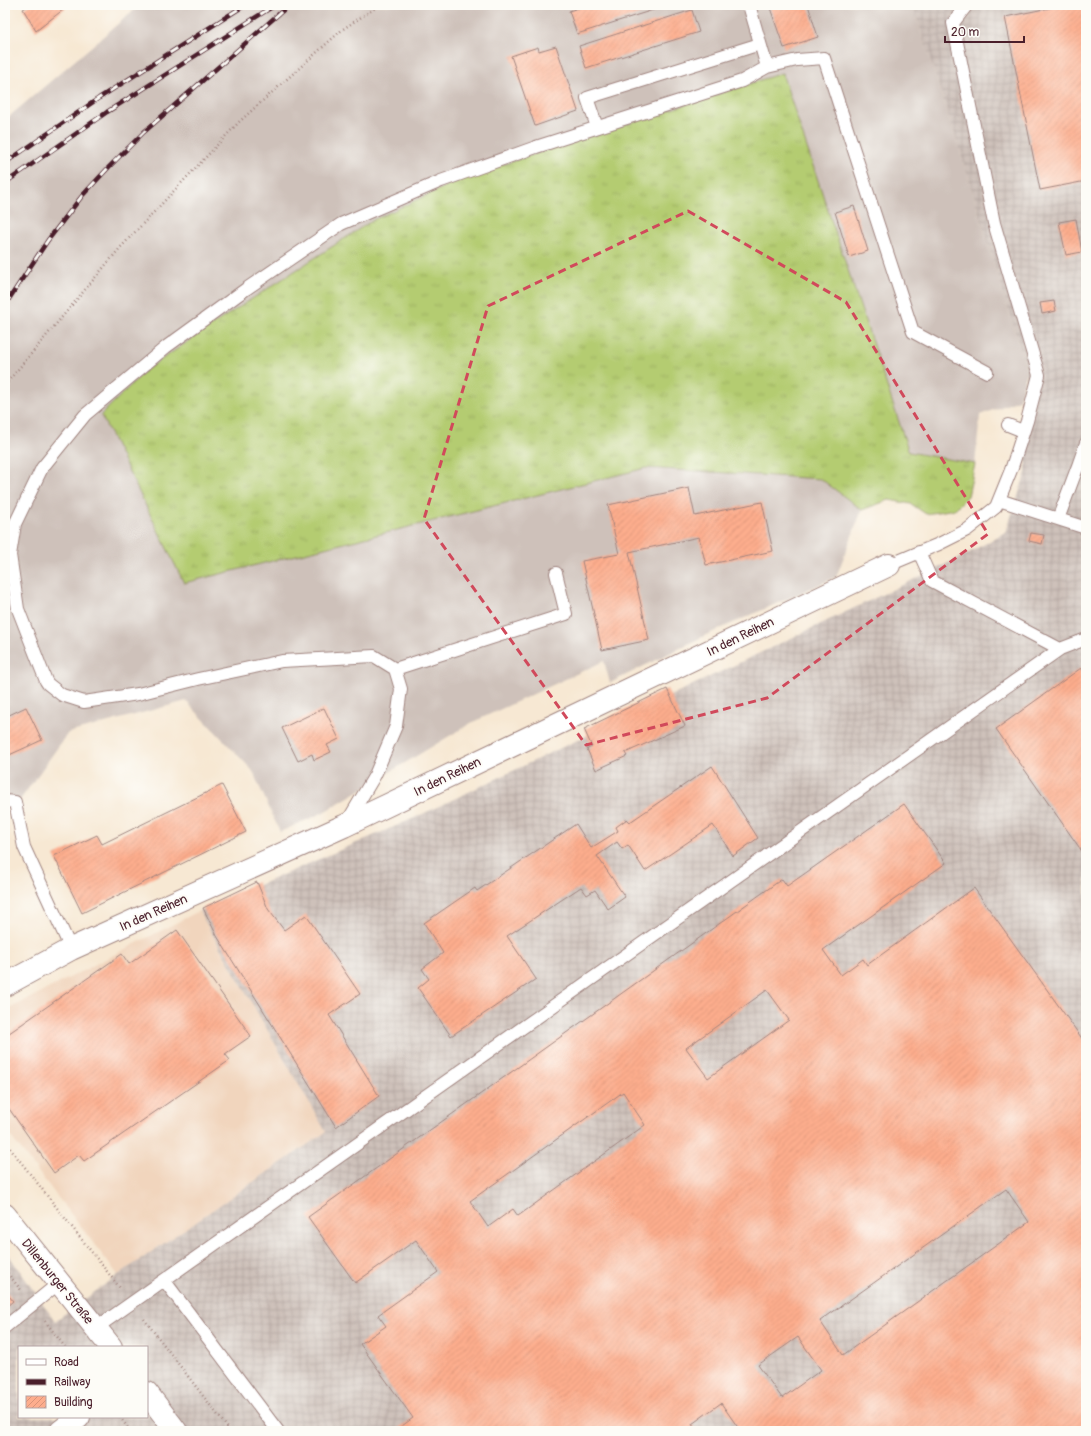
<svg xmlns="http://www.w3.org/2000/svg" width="1091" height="1436" font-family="Pangolin,sans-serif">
	<defs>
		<pattern id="industrial-grid" width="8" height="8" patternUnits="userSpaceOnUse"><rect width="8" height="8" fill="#cec1ba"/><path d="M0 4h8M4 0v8" fill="none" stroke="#b2a5a0"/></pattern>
		<pattern id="grass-tufts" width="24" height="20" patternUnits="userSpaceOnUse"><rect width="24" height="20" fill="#b4cc71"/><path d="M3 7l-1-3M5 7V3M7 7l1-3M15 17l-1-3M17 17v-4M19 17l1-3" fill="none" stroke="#9caf62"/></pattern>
		<pattern id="building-hatch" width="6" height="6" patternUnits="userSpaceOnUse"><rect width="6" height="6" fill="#fdad8d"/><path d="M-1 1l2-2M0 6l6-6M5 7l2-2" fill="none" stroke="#da947a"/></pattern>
	</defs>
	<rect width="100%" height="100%" fill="#fdfcf7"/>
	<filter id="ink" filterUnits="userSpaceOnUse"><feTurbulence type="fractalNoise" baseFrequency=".025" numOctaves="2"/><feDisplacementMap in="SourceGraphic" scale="8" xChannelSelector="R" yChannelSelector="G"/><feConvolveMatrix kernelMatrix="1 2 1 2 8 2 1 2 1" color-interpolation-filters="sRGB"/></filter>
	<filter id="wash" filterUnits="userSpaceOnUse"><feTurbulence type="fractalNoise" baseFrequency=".012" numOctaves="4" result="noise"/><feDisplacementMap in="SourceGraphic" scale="16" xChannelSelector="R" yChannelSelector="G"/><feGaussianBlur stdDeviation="0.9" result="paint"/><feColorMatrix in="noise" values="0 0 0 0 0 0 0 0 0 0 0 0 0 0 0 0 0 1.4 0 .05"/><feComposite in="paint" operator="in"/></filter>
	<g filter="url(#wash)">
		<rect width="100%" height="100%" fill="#f7e8d3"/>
		<path fill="#f1d5bd" d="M199,911L327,1132L118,1275L5,1129V1011Z"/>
		<path fill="url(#industrial-grid)" fill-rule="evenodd" d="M912,5H1086V1431H5V1250L55,1321L118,1275L326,1132L199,911L412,819L965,555L1006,532L1026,472L1027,372L961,155ZM19,1347H147V1417H19Z"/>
		<path fill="#cec1ba" d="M140,5H912L961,155L1027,372L1019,400L980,415L975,464L909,452L782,73L423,519L646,468L821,479L862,510L836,577L706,635L610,683L604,661L471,723L322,813L280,832L252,770L186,701L68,733L20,800L5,810V120Z"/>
		<path fill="url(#grass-tufts)" stroke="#7f764e" d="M782,73L909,452L975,464L968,496L955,509L926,514L911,504L889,500L862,510L821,479L646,468L184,583L101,415L146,370L218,321L373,220L468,176Z"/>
		<g id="blocks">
			<path fill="url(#building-hatch)" fill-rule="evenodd" d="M30,5H69L36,31L23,9Z
				M587,5H669L577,34L569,11Z
				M769,5H808L818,37L784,48Z
				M1064,5H1086V181L1040,190L1005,17Z
				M692,10L699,32L586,68L579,46Z
				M556,46L578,111L535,126L511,56L538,47L539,51Z
				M854,206L868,251L849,257L835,212Z
				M1076,219L1082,252L1066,255L1059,222Z
				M1054,301L1056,311L1042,314L1040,303Z
				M689,488L695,516L762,502L773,551L706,565L699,537L629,552L649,640L602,650L582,561L619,554L608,505Z
				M1031,533L1044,535L1042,544L1029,541Z
				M1081,668L1086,674V857L996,729Z
				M667,689L685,726L625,753L627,756L596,770L587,749L592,747L584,729Z
				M26,707L42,740L5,757V717Z
				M324,708L339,739L327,745L331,752L314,760L312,754L298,761L282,728Z
				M712,766L758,838L733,856L713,825L645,871L628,845L622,849L617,842L597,856L625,897L608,909L595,890L587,895L581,887L507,936L536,979L451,1036L418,988L429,979L422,969L443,953L424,923L475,888L477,891L576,824L591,848L618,831L616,827L627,819L630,822Z
				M222,785L246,832L82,913L54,856L97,835L102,844Z
				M904,804L946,863L823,950L841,975L863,959L867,965L974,888L1086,1044V1431H736L739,1429L721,1403L692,1424L696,1431H395L413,1418L360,1344L386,1326L378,1315L438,1272L416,1240L355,1283L308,1217L782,879L787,886ZM767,990L789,1020L708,1078L686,1048ZM623,1092L645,1125L518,1216L513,1209L488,1227L470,1201ZM1006,1189L1029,1222L843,1355L820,1321ZM798,1337L821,1370L782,1398L758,1365Z
				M257,882L268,909L284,930L306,915L360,994L329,1015L379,1096L336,1127L217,936L203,908Z
				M177,930L251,1036L225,1054L230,1060L84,1161L79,1155L54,1173L5,1103V1036L122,954L129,964Z
				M5,1291L13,1301L5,1308Z"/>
		</g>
	</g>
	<g filter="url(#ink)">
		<use href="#blocks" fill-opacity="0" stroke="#a0847f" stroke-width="1"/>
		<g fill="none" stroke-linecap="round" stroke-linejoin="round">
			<defs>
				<path id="lane" d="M749,5L767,67
					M597,127L587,98L760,44
					M1008,425L1023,431
					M1079,463L1086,443
					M999,500L1086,528
					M1058,519L1079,463L1086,466
					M919,552L932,581L1060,649L1086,639
					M889,565L939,544L967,530L996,507L1011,470L1027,421L1039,375L994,223L953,23L967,5
					M395,669L566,614L556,573
					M5,801L15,802L24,847L71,949
					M347,822L375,775L396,726L401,689L395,669L374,656L282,661L198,679L138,694L84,702L62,695L48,684L46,681L18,609L10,555L15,524L42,468L85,415L166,347L246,289L341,224L441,181L536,147L742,81L767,67L797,60L824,58L913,332L987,372
					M164,1280L278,1431
					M5,1327L59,1283
					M96,1328L1060,649"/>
				<path id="street" d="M5,985L71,949L344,826L889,565
					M61,1431L79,1417"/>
				<path id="secondary" d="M5,1215L111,1347
					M147,1393L176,1431"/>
			</defs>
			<use href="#lane" stroke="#a0847f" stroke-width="14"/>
			<use href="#street" stroke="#a0847f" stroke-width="24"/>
			<use href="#secondary" stroke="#a0847f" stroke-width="24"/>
			<path stroke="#a0847f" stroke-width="2.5" stroke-dasharray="1 3" stroke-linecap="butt" d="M5,385L120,248L239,122L343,29L380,5
				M5,1142L120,1288
				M5,1270L21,1290
				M144,1319L230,1431
				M45,1321L65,1347
				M120,1417L130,1431"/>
			<use href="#lane" stroke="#fff" stroke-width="12"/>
			<use href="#street" stroke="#fff" stroke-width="22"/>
			<use href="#secondary" stroke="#fff" stroke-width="22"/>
			<defs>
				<path id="rail" d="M5,163L99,98L245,5
					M5,183L107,112L275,5
					M5,305L48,240L82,196L109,167L144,132L289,5"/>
			</defs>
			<use href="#rail" stroke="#4a1f2b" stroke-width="4.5"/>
			<use href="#rail" stroke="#fdfcf7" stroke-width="3" stroke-dasharray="9" stroke-linecap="butt"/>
		</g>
	</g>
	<path fill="none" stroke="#d1495b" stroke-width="3" stroke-dasharray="8 5" stroke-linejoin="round" d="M688,211L846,302L988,534L767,698L586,745L424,519L488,306Z"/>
	<g text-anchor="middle" stroke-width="4" stroke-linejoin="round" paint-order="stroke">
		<g font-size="13" fill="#4a1f2b" stroke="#fdfcf7">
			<text transform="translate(740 636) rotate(-26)" y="5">In den Reihen</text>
			<text transform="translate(447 776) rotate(-26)" y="5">In den Reihen</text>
			<text transform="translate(153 912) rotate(-24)" y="5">In den Reihen</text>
			<text transform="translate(58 1281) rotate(51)" y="5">Dillenburger Straße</text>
		</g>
	</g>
	<rect width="1091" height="1436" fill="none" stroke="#fdfcf7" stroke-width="20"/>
	<rect x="18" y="1346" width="130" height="72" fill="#fdfcf7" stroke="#b5a4a5"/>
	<rect x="26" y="1359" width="20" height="6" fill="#ffffff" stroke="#b5a4a5"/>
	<text x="54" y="1366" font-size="12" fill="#4a1f2b">Road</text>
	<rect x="26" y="1379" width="20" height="6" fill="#4a1f2b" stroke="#b5a4a5"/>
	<text x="54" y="1386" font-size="12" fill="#4a1f2b">Railway</text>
	<rect x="26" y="1396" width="20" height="12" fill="url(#building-hatch)" stroke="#b5a4a5"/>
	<text x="54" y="1406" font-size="12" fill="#4a1f2b">Building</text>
	<path d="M945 36v6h79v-6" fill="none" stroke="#4a1f2b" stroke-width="2"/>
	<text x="951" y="36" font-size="12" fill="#4a1f2b" stroke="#fdfcf7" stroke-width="3" paint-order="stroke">20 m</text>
</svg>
